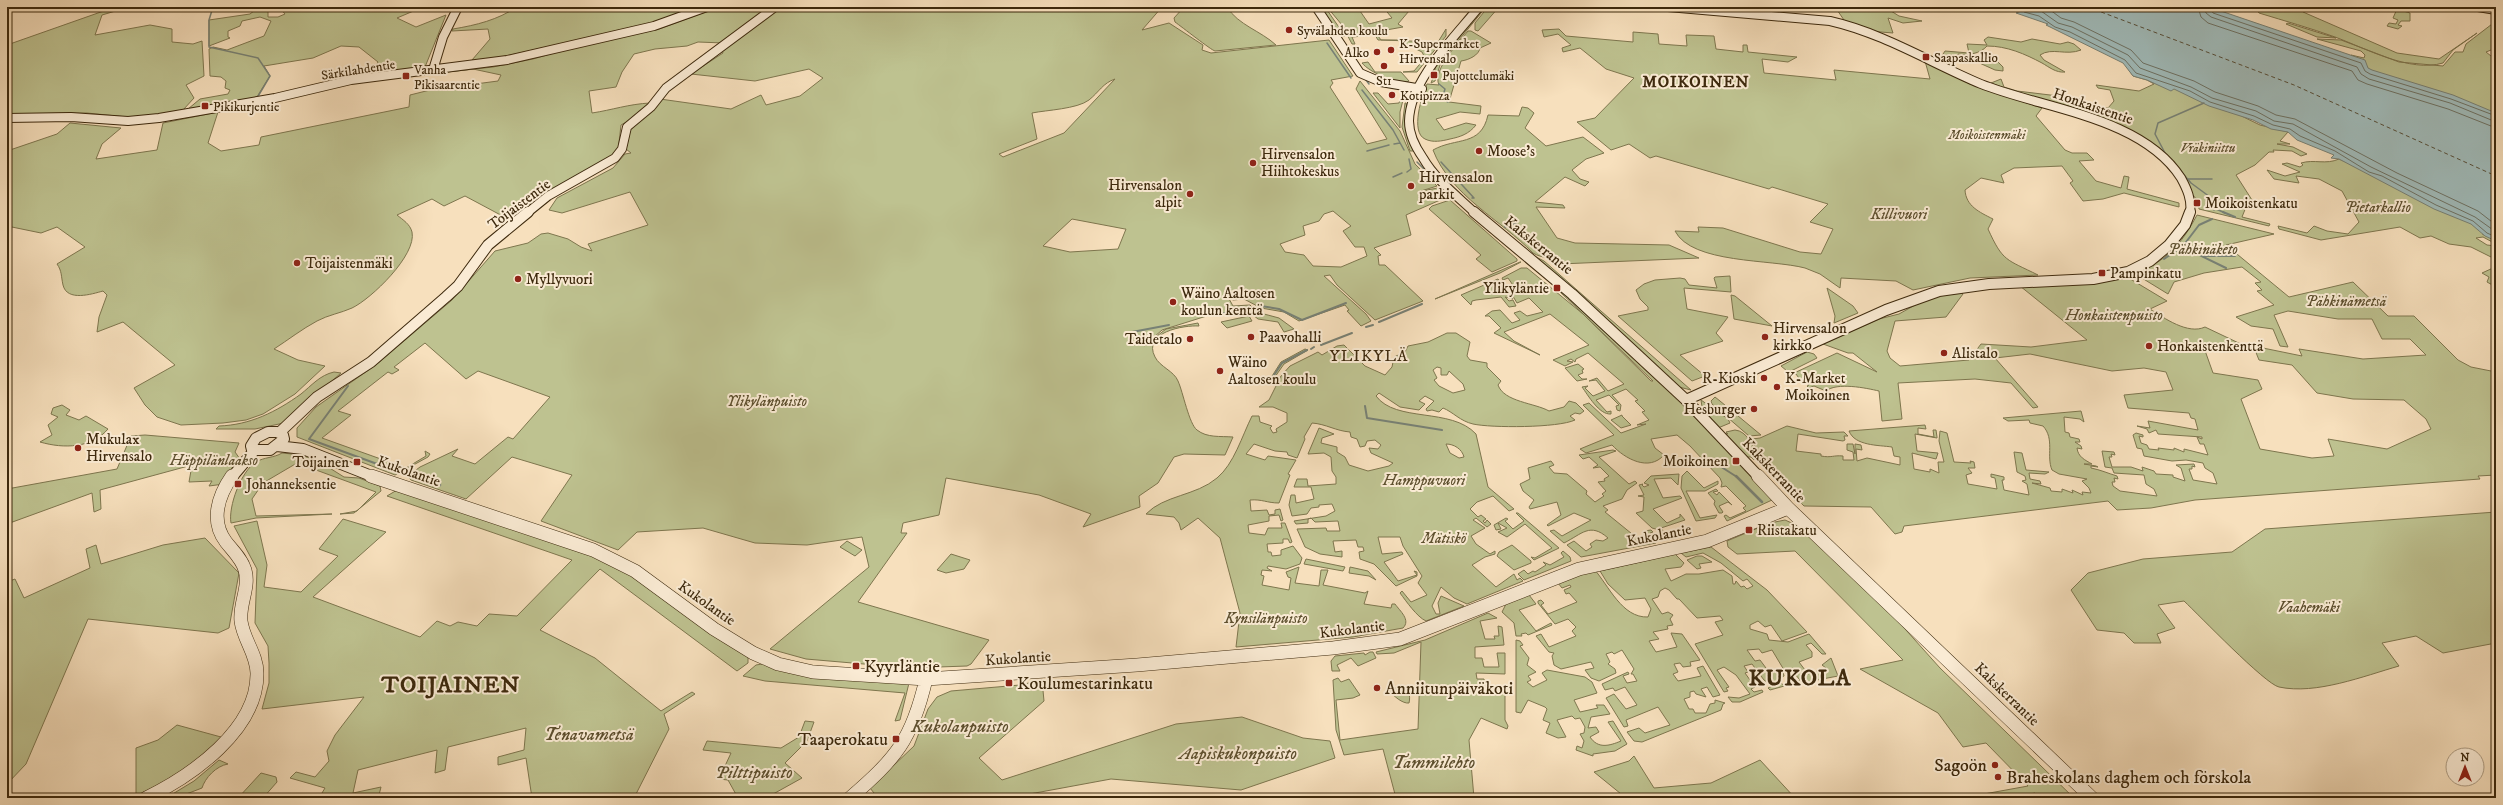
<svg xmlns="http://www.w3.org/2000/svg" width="2503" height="805" font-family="'IM FELL DW Pica',serif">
	<rect width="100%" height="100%" fill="#f7e0bd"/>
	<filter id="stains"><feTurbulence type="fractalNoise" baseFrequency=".005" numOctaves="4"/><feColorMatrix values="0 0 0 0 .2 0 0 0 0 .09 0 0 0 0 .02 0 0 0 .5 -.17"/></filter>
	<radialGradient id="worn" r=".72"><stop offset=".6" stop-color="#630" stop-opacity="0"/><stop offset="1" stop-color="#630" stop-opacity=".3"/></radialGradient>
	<path fill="#bec290" stroke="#7e764e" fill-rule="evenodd" d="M115,7H129L102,15L95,35L150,25L172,29V42L193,44L202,41L204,76L186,85L194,98L183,110L158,115L127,117L87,113L7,114V45Z
		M259,7H268V17H278L285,14L279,7H423L397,18L416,27L446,15L425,67L370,77L378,62L359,47L341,46L313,58L264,66L270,76L255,100L188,109L200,99L228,94L230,90L225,88L226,81L221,77L210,76L209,49L213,47L227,50L264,36L271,21L260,17L242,21L240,26L228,31V37L230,38L209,46V20L250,14Z
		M517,7H701L647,25L483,61L472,60L490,39L488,29L452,31L453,29C477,25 497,20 517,7Z
		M719,7H772L724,43L698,42L687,46L655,49L634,54L622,72L616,87L589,91L592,113C612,110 629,104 650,103L635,117L621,125L618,151L602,165L543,194L510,220L465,196L444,206L432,199L397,215C403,220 410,224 412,232C417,255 371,299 352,308C341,313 328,315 317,321C302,329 288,340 274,349L298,360L325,366L295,394L263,414L246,420L223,423L181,425L157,417L145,405L134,388L175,365L123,322L97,332L99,317L107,295L103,291C92,294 67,302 63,285C61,276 62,271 57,264L85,247L57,227L41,233L7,226V151L57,134L70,123L121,128L102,144L96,159L157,150L163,123L218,112L208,143L221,151L259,145L261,137L409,107L410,95L430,90L498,81L501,75L473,69L429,74L493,67L533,59L578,46L659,29Z
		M778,7H1162L1142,30L1169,23L1203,45L1202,50L1211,53L1329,40L1353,76L1331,80L1333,83L1330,87L1367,144L1387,139L1356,89L1360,81L1400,131L1415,164L1437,186L1421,191L1438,188L1447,197L1406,215L1411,235L1374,248L1381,255L1378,256L1379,265H1385L1423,301L1375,320L1337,285L1330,275L1324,276L1366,314L1371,321L1361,326L1347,311L1349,310L1345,305L1299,321L1284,312L1261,308L1244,299L1233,300L1228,297L1233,306L1250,305L1253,308L1213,316V314L1162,330L1144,346L1166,329L1198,323L1199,326C1184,325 1142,332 1155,357C1160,367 1174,371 1178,381C1183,392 1189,424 1197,430C1207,438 1220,436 1233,437L1225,455L1184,454L1174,457L1158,483L1139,496L1140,507L1083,527L1091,514L1039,495L946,478L939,515L903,523L901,533H907L858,602L989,640L971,664L967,666L910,668L806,659L770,649L869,567L862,537L807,545L755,543L703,528L637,532L618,550L541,521L572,475L512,457L466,499L411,480L408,476L420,467L458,449L452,456L475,464L508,437L513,439L550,397L478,371L466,379L425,343L394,367L399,370L392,374L388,372L338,411L351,415L322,438L406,468L426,456L425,451L430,454L428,457L395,475L297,437V428L316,407L377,364L452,300L495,251L528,243L541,234L548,233L568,239L581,247L592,251L588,244L648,225L630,192L562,213L549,210L557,198L613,168L625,154L631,153L626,149L631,127L654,110L660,99L731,109L761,95L766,105L800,96L823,78L809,69L755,81L691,74L723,53L722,50ZM1115,79L1064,133L1003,157L999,154L1037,139L1032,113C1047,110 1077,109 1089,100C1099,92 1103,83 1115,79ZM1333,211L1351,226L1343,231L1355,247H1364L1367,256L1341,267L1313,266L1304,255L1285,252L1280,244L1305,235L1303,226L1319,221L1324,214ZM1072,219L1125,229H1126L1118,249L1070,252L1043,246Z
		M1184,7H1227C1238,25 1261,31 1276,45L1215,51C1211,50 1182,27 1175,22L1174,18Z
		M1319,7H1325L1345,36H1339Z
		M1327,7H1350L1347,8L1348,10L1360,11L1369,24L1392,18L1383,7H1439V11H1409L1398,24L1403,27L1375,32L1381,40L1438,42L1446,29V36L1417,72H1403L1414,71L1425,58L1422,52L1410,46L1405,47L1402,40H1378L1375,35L1352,37L1355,44H1352L1342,25Z
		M1482,7H1486L1441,62L1435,81L1431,83L1435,73V66Z
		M1488,7H1499L1478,31L1475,30V23Z
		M1835,7H1891V11L1899,16L1922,21L1903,23L1888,18L1893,33L1869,31L1842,22L1844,20Z
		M2255,7H2308L2303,12L2397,53L2439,59L2477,33L2453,50L2443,63C2410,73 2365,48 2335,37C2310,28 2285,21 2259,13Z
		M2397,9L2410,13V21H2401L2398,25L2402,26L2398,29L2387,26L2389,23L2396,24L2398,20L2393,18Z
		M2496,21V48L2486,52L2496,60V120L2371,73L2351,55L2364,58L2365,55L2361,51L2317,39L2341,40L2399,62L2443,66L2455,52H2463L2466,44Z
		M2288,23L2336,38L2317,37L2286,24Z
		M1559,29L1566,36L1633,42V32L1658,34L1659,44L1687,46L1686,35L1714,36L1716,49L1743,52V45H1747L1748,52L1797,57L1788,62L1762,59L1764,73L1836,80L1834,70L1930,79L1925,61L1970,84L2042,108L2036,116L2065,150L2072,153H2087L2094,160L2079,161L2096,181L2121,188L2124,176L2129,177L2127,189L2179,203V207L2124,193L2103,199L2083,201L2070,183L2073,181L2062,166L2014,168L2001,175L2004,183L1981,178L1965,190C1966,206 1979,212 1993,219L1988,229C2003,262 2006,259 2038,275L1970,278L1913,290L1896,281L1841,278L1840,288L1820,274L1805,268C1771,259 1692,264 1675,231L1699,232L1698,227L1723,228L1800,252L1821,254L1833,229L1810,222L1828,204L1772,187L1769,189L1656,156L1650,158L1629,144L1611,150L1577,122L1595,118L1634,78L1606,69L1580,48L1563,52L1562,48L1571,45L1558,34L1544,37L1542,30Z
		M1468,31H1471L1491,43L1480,48C1479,55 1469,60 1461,61L1449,102L1481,106L1480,114L1460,112L1436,119L1444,130L1466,123L1476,125C1469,134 1460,137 1450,139C1442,141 1433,143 1425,139C1410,132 1422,95 1427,84L1439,85C1432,70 1459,42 1468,31Z
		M1988,37L2021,42L2032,39L2060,44L2068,42L2074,44L2081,50C2066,56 2052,47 2040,55L2044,60L2065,72C2056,73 2049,67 2042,63C2025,54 2007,46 1987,46C1980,54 1969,55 1958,54L1952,63L1944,64L1938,62L1945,51L1969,53L1967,44L1987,45L1984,40Z
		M1988,57L1996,60L2003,67V71L1995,70L1975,61L1976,59Z
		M1368,62L1375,72H1401L1409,81C1399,86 1369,72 1362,63Z
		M2127,67L2180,86L2260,125L2288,132L2280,141L2290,144H2277L2293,147L2307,154L2301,156L2292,151L2273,150L2274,152H2269L2255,165L2236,175L2252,200L2246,207L2242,217L2270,224L2269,226L2199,209L2198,201L2146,140L1991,83L2001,79L2004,87L2017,91L2083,99L2085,105L2108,108L2114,101L2110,90L2098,88L2096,85L2139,91L2154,84L2147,80L2133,76Z
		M1403,92H1405L1400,112V128L1373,93H1378L1388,104L1399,103Z
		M1405,103H1406L1415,151H1410L1402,127Z
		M1522,107L1528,108L1534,113L1525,128L1546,146L1583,137L1604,153L1586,159L1572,170L1580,179L1589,182L1585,186L1565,177L1535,202L1563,205L1565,208L1536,207L1557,238L1575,243L1669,245L1699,258L1560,264C1550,256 1543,259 1533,253C1501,220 1450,195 1433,150C1456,137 1481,147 1488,115L1519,116Z
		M2339,159L2482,224L2483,235L2489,232L2496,234V244L2483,237L2476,238L2487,245L2496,246V287L2487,282L2489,277L2482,273L2493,268V258L2471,247L2449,244L2431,236L2420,238L2400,227L2321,240L2279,229L2278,226L2307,233L2314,226L2327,231L2348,234L2359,222L2342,191L2319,179L2296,176L2299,183L2274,179L2267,170L2285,176L2300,172L2282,164L2287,163L2300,167L2303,165L2301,163C2314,159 2326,165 2339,159Z
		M1450,200L1517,259V261L1492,272L1476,259L1481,255L1429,209L1432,206Z
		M2197,215L2274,234L2226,245L2289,297L2353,282L2388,316H2414L2458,360L2471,367L2496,372V475L2478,476L2480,479L2195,500L2151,508L2117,510L2108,501L1904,526L1902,532L1895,534L1871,507L1804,506L1801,503H1797L1752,442V439L1760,438L1787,426L1816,433L1844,432L1848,436H1844L1845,440L1843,441L1798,434L1796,451L1821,454V456C1832,458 1833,455 1843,456V460H1854L1853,452L1847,450V444H1853L1855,454V444L1861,445L1862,450L1856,449L1857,461L1867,458L1900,465V457L1894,456L1892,447C1878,445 1855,446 1849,431L1925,425L1926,429L1918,428V434L1934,437L1933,430H1936L1937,437V438L1915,434L1917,451L1938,453L1936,459L1912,453L1914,469L1930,472V469L1939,473L1938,462H1944L1939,441L1940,431L1947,433L1954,462L1971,463L1970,461L1974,462L1975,468H1968L1972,473L1966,475L1968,484L1997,489L1995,478L1991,477V474L2004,477V480H2002L2004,490L2029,495L2027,484L2022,481L2026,480L2025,476L2017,472L2014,452L2022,453L2026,470L2049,472L2045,474L2029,473L2030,479L2040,481L2041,484L2032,483L2050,488L2051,491L2062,492V489L2073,493L2072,490L2083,495L2082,492L2091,493L2089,488L2082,481L2087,479L2059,474L2052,470C2046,456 2055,439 2043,426L2030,423L2029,420L2008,421L2003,418L2081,411L2084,422L2080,419L2064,417L2065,432L2069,433L2070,437L2079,439L2080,442H2075L2081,446L2082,449L2077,448C2078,457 2085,460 2092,464H2084L2096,466L2098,467L2091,466V468C2101,470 2107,473 2117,476L2118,479L2114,478L2115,482H2112L2113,486L2120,491L2157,496L2154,489L2146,484L2144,475L2114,473L2112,468L2105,467L2102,451L2114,452L2115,455L2111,454L2112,457H2109L2112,467H2131L2143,471L2142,467L2154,471L2156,474L2173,475V477L2185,481L2181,468L2176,465L2194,464L2195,467L2192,466V469H2189L2193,480L2217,484L2213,473L2205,468L2203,463L2186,460L2172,461L2144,456L2142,449L2137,448L2133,435L2136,433L2143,435V437L2139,436L2141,443L2147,445L2149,449L2159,450L2158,448L2174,450V448L2184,452V449L2208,455L2204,444H2200L2197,437L2202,439V437L2158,434L2156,430L2149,433L2147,429L2137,426L2150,428L2148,421L2198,430L2195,419L2191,418L2189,413L2128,408L2124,395L2173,390L2166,372L2144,368L2112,371L2030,354L1995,358L2038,407L2033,408L2011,383L1975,379L1898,383L1902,419L1882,421L1879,391C1866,388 1837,382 1826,391L1814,386L1809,388L1807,386L1809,385L1803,380L1801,381L1796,374H1792L1837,353L1877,372L1853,353H1848L1823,344L1879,319L1899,314L1924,300L1960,291L1963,294L1946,317L1895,321L1887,351L1890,358L1900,366L1969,360L1981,344L2031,347L2087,340L2020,286L2127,277L2167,301L2150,309C2164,318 2188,335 2205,327L2245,346L2247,352L2203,345L2213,373L2258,380L2262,389L2241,399L2260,449L2312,458L2334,456L2328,439L2387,449L2431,429L2426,419L2404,400L2353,399L2317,393L2292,365L2259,360L2255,350L2258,347L2302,356L2299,349L2363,359L2426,355L2410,339H2382L2372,319H2338L2288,311L2274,315L2288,347L2280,346L2273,329L2251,326L2236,317L2274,305L2257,291L2262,290L2255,283L2261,282L2242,267L2204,273L2174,282L2168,294L2137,275V273C2167,260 2181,245 2197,215Z
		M1532,255L1544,261L1691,390L1679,387Z
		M1521,262L1500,273L1435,299L1520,262Z
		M1521,268H1527L1583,314L1651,381H1653L1558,290L1572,297L1712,432L1772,500L1727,521L1724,516L1726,515L1730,518L1746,511L1743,508L1746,506L1726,486L1721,487L1722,483L1720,478L1690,446L1677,435L1651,439L1655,448L1664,455C1649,472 1625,459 1612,445L1586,453L1580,449L1614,435L1583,405L1589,403L1621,433L1646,424L1637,425L1649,420L1642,412L1645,411L1635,401L1638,400L1626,389L1612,395L1621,405L1620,411L1617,410L1616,406L1619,405L1609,395L1596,400L1607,412L1611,411V414C1599,415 1588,395 1582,387L1588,386L1585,388L1593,396L1605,391L1596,380L1589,381L1597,378L1608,391L1624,384L1588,353L1576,359L1575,362L1571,359L1567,361L1573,362L1565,366L1553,360L1589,345L1550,314L1504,332L1514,341L1540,355L1494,333L1501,328L1489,316H1485L1492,311L1500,310L1512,323L1520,320L1514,313L1520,311L1527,316L1543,312L1529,298L1517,303L1511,293L1517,291L1508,278L1503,280L1502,278Z
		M1730,276L1731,292L1684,288L1687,309L1728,317L1716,333L1723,341L1680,355L1705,376L1692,381L1618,316L1648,310V307L1640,299L1636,290L1644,284L1655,280L1680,278L1685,279L1689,285L1717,288L1714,278L1715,277Z
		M1498,279L1513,299L1505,297L1509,301L1513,300L1516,306L1509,307L1501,297L1476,300L1472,301L1471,305L1461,295Z
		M1827,288L1853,306L1858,313L1834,323L1835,316Z
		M1731,295L1735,296L1772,326L1734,319Z
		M1264,314L1279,318L1294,329L1284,332L1278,322L1258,319L1253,315Z
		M1249,316L1252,321L1227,328L1221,322Z
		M1447,333H1456L1470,342L1467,356L1470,360L1487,363V367L1501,381L1498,385C1504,402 1535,403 1549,411L1564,407L1569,401L1576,403L1584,411L1580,414L1575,413L1570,416L1575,420C1558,428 1491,428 1473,424C1460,421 1453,412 1443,408L1439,412L1432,410L1427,411L1426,409L1434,401L1425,396L1419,401L1425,404L1419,410L1400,407L1379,393L1376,396C1396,423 1451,407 1476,434L1488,487L1514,509L1509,511L1493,496L1477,502L1470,509L1478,517L1481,515L1486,519L1483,521L1485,523L1487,520L1491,524L1487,527L1476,518L1473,520L1485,528L1471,536L1476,544L1490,554L1495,551V554L1485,557L1472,565L1496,587L1514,574L1517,580L1520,578L1523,581L1467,604L1454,598L1441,587L1432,606L1436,614H1440L1438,603L1441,596L1464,606L1426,621C1417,617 1406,601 1400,593L1402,591L1411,602L1427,595L1418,583L1422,576L1403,546L1400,537H1378L1382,554L1402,552L1403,554L1384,562L1398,581L1417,575L1414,571L1417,572V576L1396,586L1374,564L1360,559L1359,552L1364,551L1363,547H1358L1356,540L1333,541L1335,552L1342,551V557L1320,554L1305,547L1297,529L1326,528L1327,531H1340L1338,521L1315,522L1311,518L1308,519V523L1296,524L1294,521L1326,516L1335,511L1332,504L1319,505V507L1311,508L1307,514L1292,516L1289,505L1291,495H1295L1296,503L1314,499L1311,487H1294L1297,479H1307L1308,486L1336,484V477L1332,471L1331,457L1324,453L1308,454L1319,428L1334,434L1322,438L1321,443L1337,447V452L1345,457L1349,465L1368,471L1389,466L1393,463L1371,453L1369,448L1378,449L1381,445L1375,440L1367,441L1365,446L1360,447L1357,439L1351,437L1350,432C1336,431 1326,424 1312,423L1304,437L1305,439L1297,458L1288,455L1287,452L1275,451L1254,444L1246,454L1265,460L1268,456L1296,460L1288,474L1290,475L1279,503C1267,503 1262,499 1250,500L1251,511L1267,510L1269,515L1275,514V510L1280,509L1283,520L1281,521L1279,515L1269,516V521L1248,525L1249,533L1265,535L1268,528H1282L1281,523H1285L1292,542L1290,543L1288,539H1283V543L1267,544L1268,552H1271L1272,556L1281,555V550L1293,546L1302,558L1300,564L1286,569L1268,566L1267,568L1272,571L1262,570L1261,575L1264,576L1262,585L1289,590L1291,578L1288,577L1286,572L1299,567L1295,583L1319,586L1321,570H1328L1323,585L1365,593L1368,591L1364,604L1391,608L1392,604H1395C1400,611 1411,620 1403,628L1353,637L1236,647L1240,613L1220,538L1198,518L1181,530L1179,523L1174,517L1146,514C1164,495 1196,496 1217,478C1234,464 1242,436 1252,416H1259L1260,422L1272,426L1270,428L1273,433L1277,432L1276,429L1287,422V413L1273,407H1259L1269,400L1281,376L1290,366L1318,352L1322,355L1337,346L1344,345L1365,366L1385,375L1392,367L1394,357L1405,352L1408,346L1428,342ZM1437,367L1441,368V375H1447L1449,371L1463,384L1465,390L1453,393L1439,386L1434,380L1437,378L1433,370ZM1446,444C1454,444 1462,449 1464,457L1459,458L1450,453Z
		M1305,349L1308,350L1284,364L1270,384H1267L1281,362Z
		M1807,352L1814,354L1817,358L1791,371H1787L1781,366Z
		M1578,364L1584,369L1582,370L1583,373L1578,375L1582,379H1587L1577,381L1565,368Z
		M334,372L341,373L284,423L255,429H216L219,426C250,425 276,412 301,394C311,386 320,375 334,372Z
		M1715,397L1720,401L1761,435L1749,436L1712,404L1711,401Z
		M1701,400L1728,419L1730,423L1718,428L1702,407Z
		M62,405L70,410L66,415L79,420L86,416L108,429C92,448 64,449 40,442L52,435L48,425L58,417L51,414L53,408Z
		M1622,415V416L1631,425L1621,428L1611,420Z
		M1735,430C1747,431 1753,446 1758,456L1754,460L1751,457H1746L1723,433L1728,434L1726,432Z
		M145,435L239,443L235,452L240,459L224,484L209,486L212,481L189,482L192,465L100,490L101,509L94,512L92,493L7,524V489L117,469L131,436Z
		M1613,450L1616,451L1599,457L1629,484L1635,481L1637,483L1627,490L1622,499L1603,506L1608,510L1605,512L1637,538L1646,534L1644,531L1651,530L1653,532L1650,533L1656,543L1581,557L1567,545L1574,541L1586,551L1592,547L1590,544L1596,540L1603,541L1608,538C1590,522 1582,534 1564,543L1550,531L1554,530L1562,536L1591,520L1574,513L1548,526L1547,525L1561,515L1557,502L1530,509L1529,507L1534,500L1523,491L1520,484L1530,479L1528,468L1551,461L1554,465L1549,467L1554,473L1567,474L1587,491L1586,494L1595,502L1604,496L1602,494L1606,491L1598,482L1605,481L1604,479L1609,476L1600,467L1593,468L1598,465L1589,457L1583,459L1579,455Z
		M282,453L302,455L320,462L344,477L359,478L380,486L381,491L354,513L340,514L357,511L376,492L297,463L263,483L252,499L256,516L332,514L256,518L231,523C228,507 241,471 256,462C264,457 274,458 282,453Z
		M1687,471L1704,488L1718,481V484L1705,491H1686L1700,518L1717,515L1715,518L1696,521L1681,488L1682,476Z
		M1679,474L1678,485L1671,478L1654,479L1663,498L1680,496L1682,498L1653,509L1667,523L1680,517V514L1685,520L1661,528L1663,531L1652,528L1636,513L1643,511L1644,497L1638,496L1644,495L1639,485L1643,484L1642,485L1644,487L1649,485L1644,483L1651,476Z
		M1716,489L1718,491L1713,492L1717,495L1719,492L1732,505L1728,502L1719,506L1723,512L1722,513H1719L1714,504L1715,501L1708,493Z
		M397,490L573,546L620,567L748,655V663L737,671L600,569L540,630L595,658L661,711L692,692L695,694L664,714L669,729L634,798H532L526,758L498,765V757L524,750L526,728L448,747L445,770L435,773L437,750L358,770L353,793L381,787L379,795L367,798H319L325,788L290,778L296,772L315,777L329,761L327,751L335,735L364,697L262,709L269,683V663L268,646L255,623L257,569L234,526L257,521L267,565L264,587L301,592L338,556L319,549L343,519L386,532L313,597L420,637L437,621L450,626L458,622L477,626L489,614L517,616L572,560L387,496Z
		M2496,512V643L2443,653L2416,636L2382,643L2399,666C2364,676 2316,695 2279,687C2265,684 2199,615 2184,601L2158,605L2175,628L2157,634L2161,643H2134L2124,633L2097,630L2071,590L2088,573L2143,559L2232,552L2265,529Z
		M1516,513H1518L1559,548L1534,560L1531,557L1535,558L1552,548L1525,524L1507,537L1498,532L1507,528L1498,523L1501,529L1496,530L1494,525L1506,518L1508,519L1505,521L1513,529L1524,521Z
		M1785,520L1794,524L1799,523L1888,610L1940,668L2074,798H2040L2035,793L2008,798H1986L1984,794L2028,786L1986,743L1963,747L1938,713L1860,669L1903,660L1795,551L1737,554L1728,547L1727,541L1770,523Z
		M205,538L239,573L229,628L218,633L88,619L26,764L7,784V582L15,579L24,598L90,568L86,549L96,545L101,564L163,545Z
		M847,541L862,550L855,556L840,547Z
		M1512,545L1531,561V563L1514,570L1497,556L1499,552Z
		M1711,547L1767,590L1807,632L1782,641L1771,625L1765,627L1758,621L1750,625V629L1767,634L1769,640L1788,642L1809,634L1826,654H1822L1811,643L1806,645L1812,652V657L1799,662L1808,674L1826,668L1822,665L1831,658L1838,676L1796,684L1794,682L1800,680L1794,673L1787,675L1772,650L1762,653L1759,649L1747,650L1755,661L1760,660L1769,672L1777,669L1780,673L1783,672L1784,676L1778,679L1783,685H1788L1770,690L1768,688L1772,686L1764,680L1752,664L1744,666L1748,672L1745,673L1755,687L1751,689L1754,692L1762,690L1763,692L1740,702H1732L1728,697L1739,698L1750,694L1736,675L1724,667L1717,670L1729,687L1726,688L1728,691L1724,692L1695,644L1723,635L1715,622L1723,620L1720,616L1697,618L1679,599H1677L1669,590L1665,588L1660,591L1658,597L1652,599L1662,614L1668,612L1673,615L1670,619L1673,625L1667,626L1668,629L1653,632L1659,639L1649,641L1656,652L1677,647L1671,633L1682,634L1700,660L1690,662L1691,666L1683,667L1680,663L1674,664L1678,672L1673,674L1678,681L1701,676L1697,668L1703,666L1720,695L1713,697L1707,687L1701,689L1706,697L1696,694L1694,691L1690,692V697L1684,699L1689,709H1693L1695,713H1706L1710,704L1715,703V700L1725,703L1723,704L1721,710L1642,742L1634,741L1627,732L1639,728L1645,733L1670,725L1658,707L1626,720L1628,726L1624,727L1606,698L1614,694L1626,709L1637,705L1625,687L1615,691L1613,688L1605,690L1602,684L1628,672L1629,674L1623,676L1627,683L1637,681L1633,674H1631L1634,669L1622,650L1614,654L1612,652L1606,654L1610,662L1608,664L1615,669L1616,673L1599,681L1591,678L1585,670L1594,668L1591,662L1561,669L1554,665L1552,656L1554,653L1549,652L1536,636L1541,634L1549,647L1576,636L1572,631L1576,627L1568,619L1555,624L1538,603V601L1541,600L1544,603L1541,605L1548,614L1577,602L1569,593L1566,594L1564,590L1571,587L1570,585L1562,588L1558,583L1594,569C1609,586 1622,618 1648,617L1651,609L1645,598L1625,600L1608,584L1600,571L1675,554L1684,563L1681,567L1665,569L1671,581L1686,574H1699L1723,570L1732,576L1733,584H1735L1736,581L1741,587L1744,586L1747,589L1753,586L1747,579L1743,581L1721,563L1703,553L1686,557L1681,553Z
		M1563,551L1570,557L1571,561L1524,580L1518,574L1524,570L1528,574L1533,571L1535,572L1546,565L1543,562L1550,565L1564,557L1561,553Z
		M951,554L970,560L964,569L946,573L937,570Z
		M1697,556H1702L1712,562L1699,564L1701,568L1697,569L1687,560Z
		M1306,559L1345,567L1343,571L1304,564Z
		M1350,567L1368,571L1376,580L1369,576L1349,573Z
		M1529,595L1536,604L1519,610L1536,631L1551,623L1552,625L1528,635L1526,633L1521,634L1522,636H1516L1514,623L1502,612L1506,604Z
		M1488,613L1497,618L1480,621L1485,639H1495L1494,636H1499L1498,626L1502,627L1504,645L1475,647V658H1482L1484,667H1499L1497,653H1505V674L1476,673L1477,679H1484L1486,693H1497V689L1505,688V720L1508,726L1507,729L1481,718L1469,740L1474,798H1396L1383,749L1344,755L1336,730L1333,680L1338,678L1341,682L1349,679L1360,695L1353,698L1336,700L1340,740L1418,729L1421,642L1394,653L1377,654L1376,652L1425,640Z
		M1516,640L1520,641L1523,645L1520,646L1529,658L1527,665L1536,672L1528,676L1531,680L1527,682L1533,687L1547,680L1542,673L1547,670L1585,677L1592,682L1597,693L1574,700L1580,712L1598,708L1596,705H1604L1610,714L1591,717L1588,728L1596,727L1599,732L1590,737C1598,749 1609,746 1621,741L1608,722L1613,721L1627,744L1615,751L1593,754V756L1576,750L1577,746L1582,748L1584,741L1580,734L1584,733L1585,727L1580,718L1575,719L1572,716L1557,720L1566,737L1558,738L1546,733L1550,723L1543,720L1547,709L1545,707L1528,700L1521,713L1516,712Z
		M1370,652H1373L1376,658L1358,666L1351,658L1337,665L1340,671H1332L1331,661L1335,656L1364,653L1365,655Z
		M762,664L909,683L900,720L895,721L905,693L765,681L743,676L756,665Z
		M1042,680L1044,701L979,758L1002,780L1176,724L1242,717L1303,738L1330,741L1335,758L1241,790L1111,779L1008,798H878L870,788L914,746L928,709L937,697L951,691L1020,685Z
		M1390,685L1393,689L1401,685C1408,688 1411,695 1409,703C1403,704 1393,696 1389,690Z
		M805,721L814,722L807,741L785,763L802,778L766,798H738L728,780L719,779L731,753L703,750L707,741L781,748L799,737Z
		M177,725L221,737C197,763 169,784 136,795V748L158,740Z
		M1634,756L1654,788L1711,783L1760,760L1795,798H1626L1594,772L1629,761Z
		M219,760L228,764C216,766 205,778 202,788L176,798H166L194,781Z
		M261,773L276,777L277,782L263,798H238Z"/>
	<path fill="#a0bbba" stroke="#788175" d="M2209,7L2365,60L2368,68L2372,70L2453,95L2496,113V241L2485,236L2471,224L2434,209L2339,159L2331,158L2334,155L2297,140L2288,132L2271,129L2253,120L2209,106L2174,89L2171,91L2147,80L2133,76L2123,63L2046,25L2048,24L2016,13L2021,11L2001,8Z"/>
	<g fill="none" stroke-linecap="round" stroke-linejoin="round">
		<path stroke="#6e7264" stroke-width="1" d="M2020,7L2024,12L2039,16L2055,27L2070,32L2125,60L2136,73L2190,91L2210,102L2254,116L2273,125L2290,129L2300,136L2335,151L2369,172L2382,176L2436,205L2473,221L2487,233L2496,237
			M2027,7L2041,11L2058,23L2072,27L2128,55L2140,68L2191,87L2212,98L2256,111L2274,121L2293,124L2371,167L2475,217L2496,232
			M2046,7L2061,18L2074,22L2131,50L2143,63L2194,81L2215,92L2258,106L2276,115L2295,119L2397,173L2478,211L2496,225
			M2198,7L2201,17L2208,23L2352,71L2358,80L2367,84L2448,109L2496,128
			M2204,7L2206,13L2211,17L2357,67L2361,74L2369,79L2450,103L2496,122
			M2210,7L2213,13L2361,63L2365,71L2370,74L2451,99L2496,116"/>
		<path stroke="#788175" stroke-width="1.5" d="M213,7L209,20V47L258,58L270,76L257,98
			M1327,43L1351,78
			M1366,80L1369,84
			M1439,84L1445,89L1442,99L1448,102
			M1362,90L1393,130L1404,150
			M1394,144L1400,143
			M1367,151L1389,145
			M2165,153L2155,134L2158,123L2204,103
			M2172,161L2191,183L2210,197L2214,210
			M1417,162L1430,175
			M1441,162L1474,198H1472
			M1407,172L1411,169L1409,159
			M1393,177L1402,173
			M2188,179H2212
			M2214,208L2225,213"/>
		<path stroke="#788175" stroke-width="2" d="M2223,212L2235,217
			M1505,227L1516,223
			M2183,247L2226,268
			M2204,256H2235
			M2164,259L2183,246L2199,225L2212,219
			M1261,306L1279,309L1302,320L1346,303
			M1220,314L1253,308
			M1379,322L1422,304
			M1366,327L1373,325
			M1132,332L1169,325
			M1321,345L1352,333
			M1311,349L1314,347
			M1268,384L1282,363L1307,350
			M348,386L309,439L399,472
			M1365,406L1367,418L1442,430
			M1712,461L1737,477
			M413,476L415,477"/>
		<path stroke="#788175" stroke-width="2.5" d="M413,476L440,485
			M1736,476L1762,502"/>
		<path stroke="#564e38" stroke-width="1" stroke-dasharray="4 3" stroke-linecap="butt" d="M2088,7L2294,85L2496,176"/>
		<defs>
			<path id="secondary-far2" d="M1316,7L1360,73L1381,82L1422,89
				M1668,7L1830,21C1883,33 1931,63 1981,84C2044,109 2142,117 2181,178C2187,189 2192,200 2190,213
				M2478,7L2496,10
				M433,70L443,37L458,7
				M7,118L71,117L128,121L159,118L275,98L351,80L507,60L654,26L707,7
				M527,213L548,196L615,158L622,149L627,127L651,107L666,88L775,7
				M1475,213C1457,196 1435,179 1423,158C1416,148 1409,134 1409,121C1410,80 1454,38 1479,7"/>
			<path id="secondary-far1" d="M1474,212L1572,294L1686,400L1759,477
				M1686,400L1886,310L1939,291L1989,284L2093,279L2128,272L2150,261L2169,245L2185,225L2190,212
				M268,432H277L283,435L284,439L270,450H252L251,446L256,438Z
				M280,432L317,397L371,362L446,297L458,286L488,245L528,212
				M277,446L303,449L374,477
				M232,477L254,451"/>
			<path id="secondary" d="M371,476L593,550L635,571L714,629L753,653L778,664L813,672L926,679L1137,665L1333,648L1400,639L1579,569L1707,541L1788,508
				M1758,476L1788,508L2092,798
				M146,798C191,776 258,730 257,673C257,654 243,639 241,621C239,604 250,587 245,570C242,559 233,551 226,542C210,521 218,496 232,476
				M850,798C896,758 912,740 926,679"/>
		</defs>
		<use href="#secondary-far2" stroke="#3d290d" stroke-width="10"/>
		<use href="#secondary-far1" stroke="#3d290d" stroke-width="12"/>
		<use href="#secondary" stroke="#3d290d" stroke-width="14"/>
		<use href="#secondary-far2" stroke="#faebd4" stroke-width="8"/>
		<use href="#secondary-far1" stroke="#faebd4" stroke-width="10"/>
		<use href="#secondary" stroke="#faebd4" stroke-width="13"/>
	</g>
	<g fill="#8f2418" stroke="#faebd4" stroke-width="1.5">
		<circle cx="1289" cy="30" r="4"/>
		<circle cx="1391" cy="50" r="4"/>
		<circle cx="1377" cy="52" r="4"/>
		<rect x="1922" y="53" width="8" height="8" rx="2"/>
		<circle cx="1384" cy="66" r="4"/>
		<rect x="1430" y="71" width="8" height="8" rx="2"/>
		<rect x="402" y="72" width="8" height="8" rx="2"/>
		<circle cx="1392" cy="95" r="4"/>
		<rect x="201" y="102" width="8" height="8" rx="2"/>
		<circle cx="1479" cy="151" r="4"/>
		<circle cx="1253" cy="163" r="4"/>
		<circle cx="1411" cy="186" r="4"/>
		<circle cx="1190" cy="194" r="4"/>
		<rect x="2193" y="199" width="8" height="8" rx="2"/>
		<circle cx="297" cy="263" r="4"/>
		<rect x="2098" y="269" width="8" height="8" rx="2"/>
		<circle cx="518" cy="279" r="4"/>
		<rect x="1553" y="284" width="8" height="8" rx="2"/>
		<circle cx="1173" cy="302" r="4"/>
		<circle cx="1251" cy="337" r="4"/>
		<circle cx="1765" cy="337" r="4"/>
		<circle cx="1190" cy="339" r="4"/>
		<circle cx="2149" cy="346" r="4"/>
		<circle cx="1944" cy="353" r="4"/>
		<circle cx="1220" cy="371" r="4"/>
		<circle cx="1764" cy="378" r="4"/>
		<circle cx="1777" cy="387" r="4"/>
		<circle cx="1754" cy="409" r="4"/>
		<circle cx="78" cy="448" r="4"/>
		<rect x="1732" y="457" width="8" height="8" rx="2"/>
		<rect x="353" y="458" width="8" height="8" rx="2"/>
		<rect x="234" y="480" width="8" height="8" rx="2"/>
		<rect x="1745" y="526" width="8" height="8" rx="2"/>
		<rect x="852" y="662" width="8" height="8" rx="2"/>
		<rect x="1005" y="679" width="8" height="8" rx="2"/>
		<circle cx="1377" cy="688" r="4"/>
		<rect x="892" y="735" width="8" height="8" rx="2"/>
		<circle cx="1995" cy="765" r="4"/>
		<circle cx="1998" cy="777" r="4"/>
	</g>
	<g text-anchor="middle" stroke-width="4" stroke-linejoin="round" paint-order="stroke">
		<g font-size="13" fill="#3d290d" stroke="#faebd4" text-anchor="start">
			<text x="1297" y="35">Syvälahden koulu</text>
			<text x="1399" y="48">K-Supermarket<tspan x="1399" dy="15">Hirvensalo</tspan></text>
			<text x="1369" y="57" text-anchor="end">Alko</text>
			<text x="1934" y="62">Saapaskallio</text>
			<text x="414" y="74">Vanha<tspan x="414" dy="15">Pikisaarentie</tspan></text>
			<text x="1442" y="80">Pujottelumäki</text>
			<text x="1384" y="85" text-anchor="middle">St1</text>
			<text x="1400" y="100">Kotipizza</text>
			<text x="213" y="111">Pikikurjentie</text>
		</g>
		<g font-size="13" fill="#3d290d" stroke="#faebd4">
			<text transform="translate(358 69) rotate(-9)" y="5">Särkilahdentie</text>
		</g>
		<g font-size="13" font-style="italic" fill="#5d4f2e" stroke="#faebd4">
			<text x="1987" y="139">Moikoistenmäki</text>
			<text x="2208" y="152">Vräkiniittu</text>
		</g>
		<g font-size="15" fill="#3d290d" stroke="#faebd4">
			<text transform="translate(2093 106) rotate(19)" y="5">Honkaistentie</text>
			<text transform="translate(519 204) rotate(-37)" y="5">Toijaistentie</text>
			<text transform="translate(1539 245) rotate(39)" y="5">Kakskerrantie</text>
			<text transform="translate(1774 470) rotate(46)" y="5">Kakskerrantie</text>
			<text transform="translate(409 471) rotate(19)" y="5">Kukolantie</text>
			<text transform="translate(1659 535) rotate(-11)" y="5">Kukolantie</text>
			<text transform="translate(707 603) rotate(35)" y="5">Kukolantie</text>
			<text transform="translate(1352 629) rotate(-7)" y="5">Kukolantie</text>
			<text transform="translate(1018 658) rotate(-4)" y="5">Kukolantie</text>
			<text transform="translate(2007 694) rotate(44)" y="5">Kakskerrantie</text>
		</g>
		<g font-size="15" fill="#3d290d" stroke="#faebd4" text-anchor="start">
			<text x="1487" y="156">Moose's</text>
			<text x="1261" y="159">Hirvensalon<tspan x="1261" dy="17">Hiihtokeskus</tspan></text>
			<text x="1419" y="182">Hirvensalon<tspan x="1419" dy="17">parkit</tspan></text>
			<text x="1182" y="190" text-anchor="end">Hirvensalon<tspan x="1182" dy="17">alpit</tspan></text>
			<text x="2205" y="208">Moikoistenkatu</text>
			<text x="305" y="268">Toijaistenmäki</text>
			<text x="2110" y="278">Pampinkatu</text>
			<text x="526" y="284">Myllyvuori</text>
			<text x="1549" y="293" text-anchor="end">Ylikyläntie</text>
			<text x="1181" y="298">Wäino Aaltosen<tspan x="1181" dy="17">koulun kenttä</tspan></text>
			<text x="1773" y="333">Hirvensalon<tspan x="1773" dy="17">kirkko</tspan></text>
			<text x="1259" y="342">Paavohalli</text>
			<text x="1182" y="344" text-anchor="end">Taidetalo</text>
			<text x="2157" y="351">Honkaistenkenttä</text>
			<text x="1952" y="358">Alistalo</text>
			<text x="1228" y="367">Wäino<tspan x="1228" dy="17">Aaltosen koulu</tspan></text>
			<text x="1756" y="383" text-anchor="end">R-Kioski</text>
			<text x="1785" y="383">K-Market<tspan x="1785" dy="17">Moikoinen</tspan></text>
			<text x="1746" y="414" text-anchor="end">Hesburger</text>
			<text x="86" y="444">Mukulax<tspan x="86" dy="17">Hirvensalo</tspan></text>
			<text x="1728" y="466" text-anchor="end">Moikoinen</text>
			<text x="349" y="467" text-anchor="end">Toijainen</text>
			<text x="246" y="489">Johanneksentie</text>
			<text x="1757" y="535">Riistakatu</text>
		</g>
		<g font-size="15" font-style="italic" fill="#5d4f2e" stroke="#faebd4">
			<text x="2378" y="212">Pietarkallio</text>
			<text x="1899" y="219">Killivuori</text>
			<text x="2203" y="254">Pähkinäketo</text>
			<text x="2346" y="306">Pähkinämetsä</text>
			<text x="2114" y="320">Honkaistenpuisto</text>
			<text x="767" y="406">Ylikylänpuisto</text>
			<text x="214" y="465">Häppilänlaakso</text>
			<text x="1424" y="485">Hamppuvuori</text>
			<text x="1444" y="543">Mätiskö</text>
			<text x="2309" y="612">Vaahemäki</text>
			<text x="1266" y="623">Kynsilänpuisto</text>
		</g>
		<g font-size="16" font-weight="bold" letter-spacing="1" fill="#3d290d" stroke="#faebd4">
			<text x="1696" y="87">MOIKOINEN</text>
		</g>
		<g font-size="16" letter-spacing="1" fill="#3d290d" stroke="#faebd4">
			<text x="1369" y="361">YLIKYLÄ</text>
		</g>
		<g font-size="18" fill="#3d290d" stroke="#faebd4" text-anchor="start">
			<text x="864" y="672">Kyyrläntie</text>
			<text x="1017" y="689">Koulumestarinkatu</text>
			<text x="1385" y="694">Anniitunpäiväkoti</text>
			<text x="888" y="745" text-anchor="end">Taaperokatu</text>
			<text x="1987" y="771" text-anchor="end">Sagoön</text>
			<text x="2006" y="783">Braheskolans daghem och förskola</text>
		</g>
		<g font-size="18" font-style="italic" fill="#5d4f2e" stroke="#faebd4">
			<text x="960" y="732">Kukolanpuisto</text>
			<text x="589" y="740">Tenavametsä</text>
			<text x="1238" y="759">Aapiskukonpuisto</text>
			<text x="1434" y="768">Tammilehto</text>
			<text x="754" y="778">Pilttipuisto</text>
		</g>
		<g font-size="23" font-weight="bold" letter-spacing="1" fill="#3d290d" stroke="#faebd4">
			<text x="1800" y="685">KUKOLA</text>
			<text x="451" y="692">TOIJAINEN</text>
		</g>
	</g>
	<rect width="2503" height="805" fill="none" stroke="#f7e0bd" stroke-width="24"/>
	<rect x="8" y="8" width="2487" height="789" fill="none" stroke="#3d290d" stroke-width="2"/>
	<rect x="12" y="12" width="2479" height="781" fill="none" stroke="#3d290d"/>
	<g transform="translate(2465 767)"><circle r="19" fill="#faebd4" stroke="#ae9d84"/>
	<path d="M0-3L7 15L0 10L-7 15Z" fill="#8f2418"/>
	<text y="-6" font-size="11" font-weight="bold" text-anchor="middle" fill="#3d290d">N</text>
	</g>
	<rect width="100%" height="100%" filter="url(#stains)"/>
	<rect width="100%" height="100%" fill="url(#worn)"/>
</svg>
